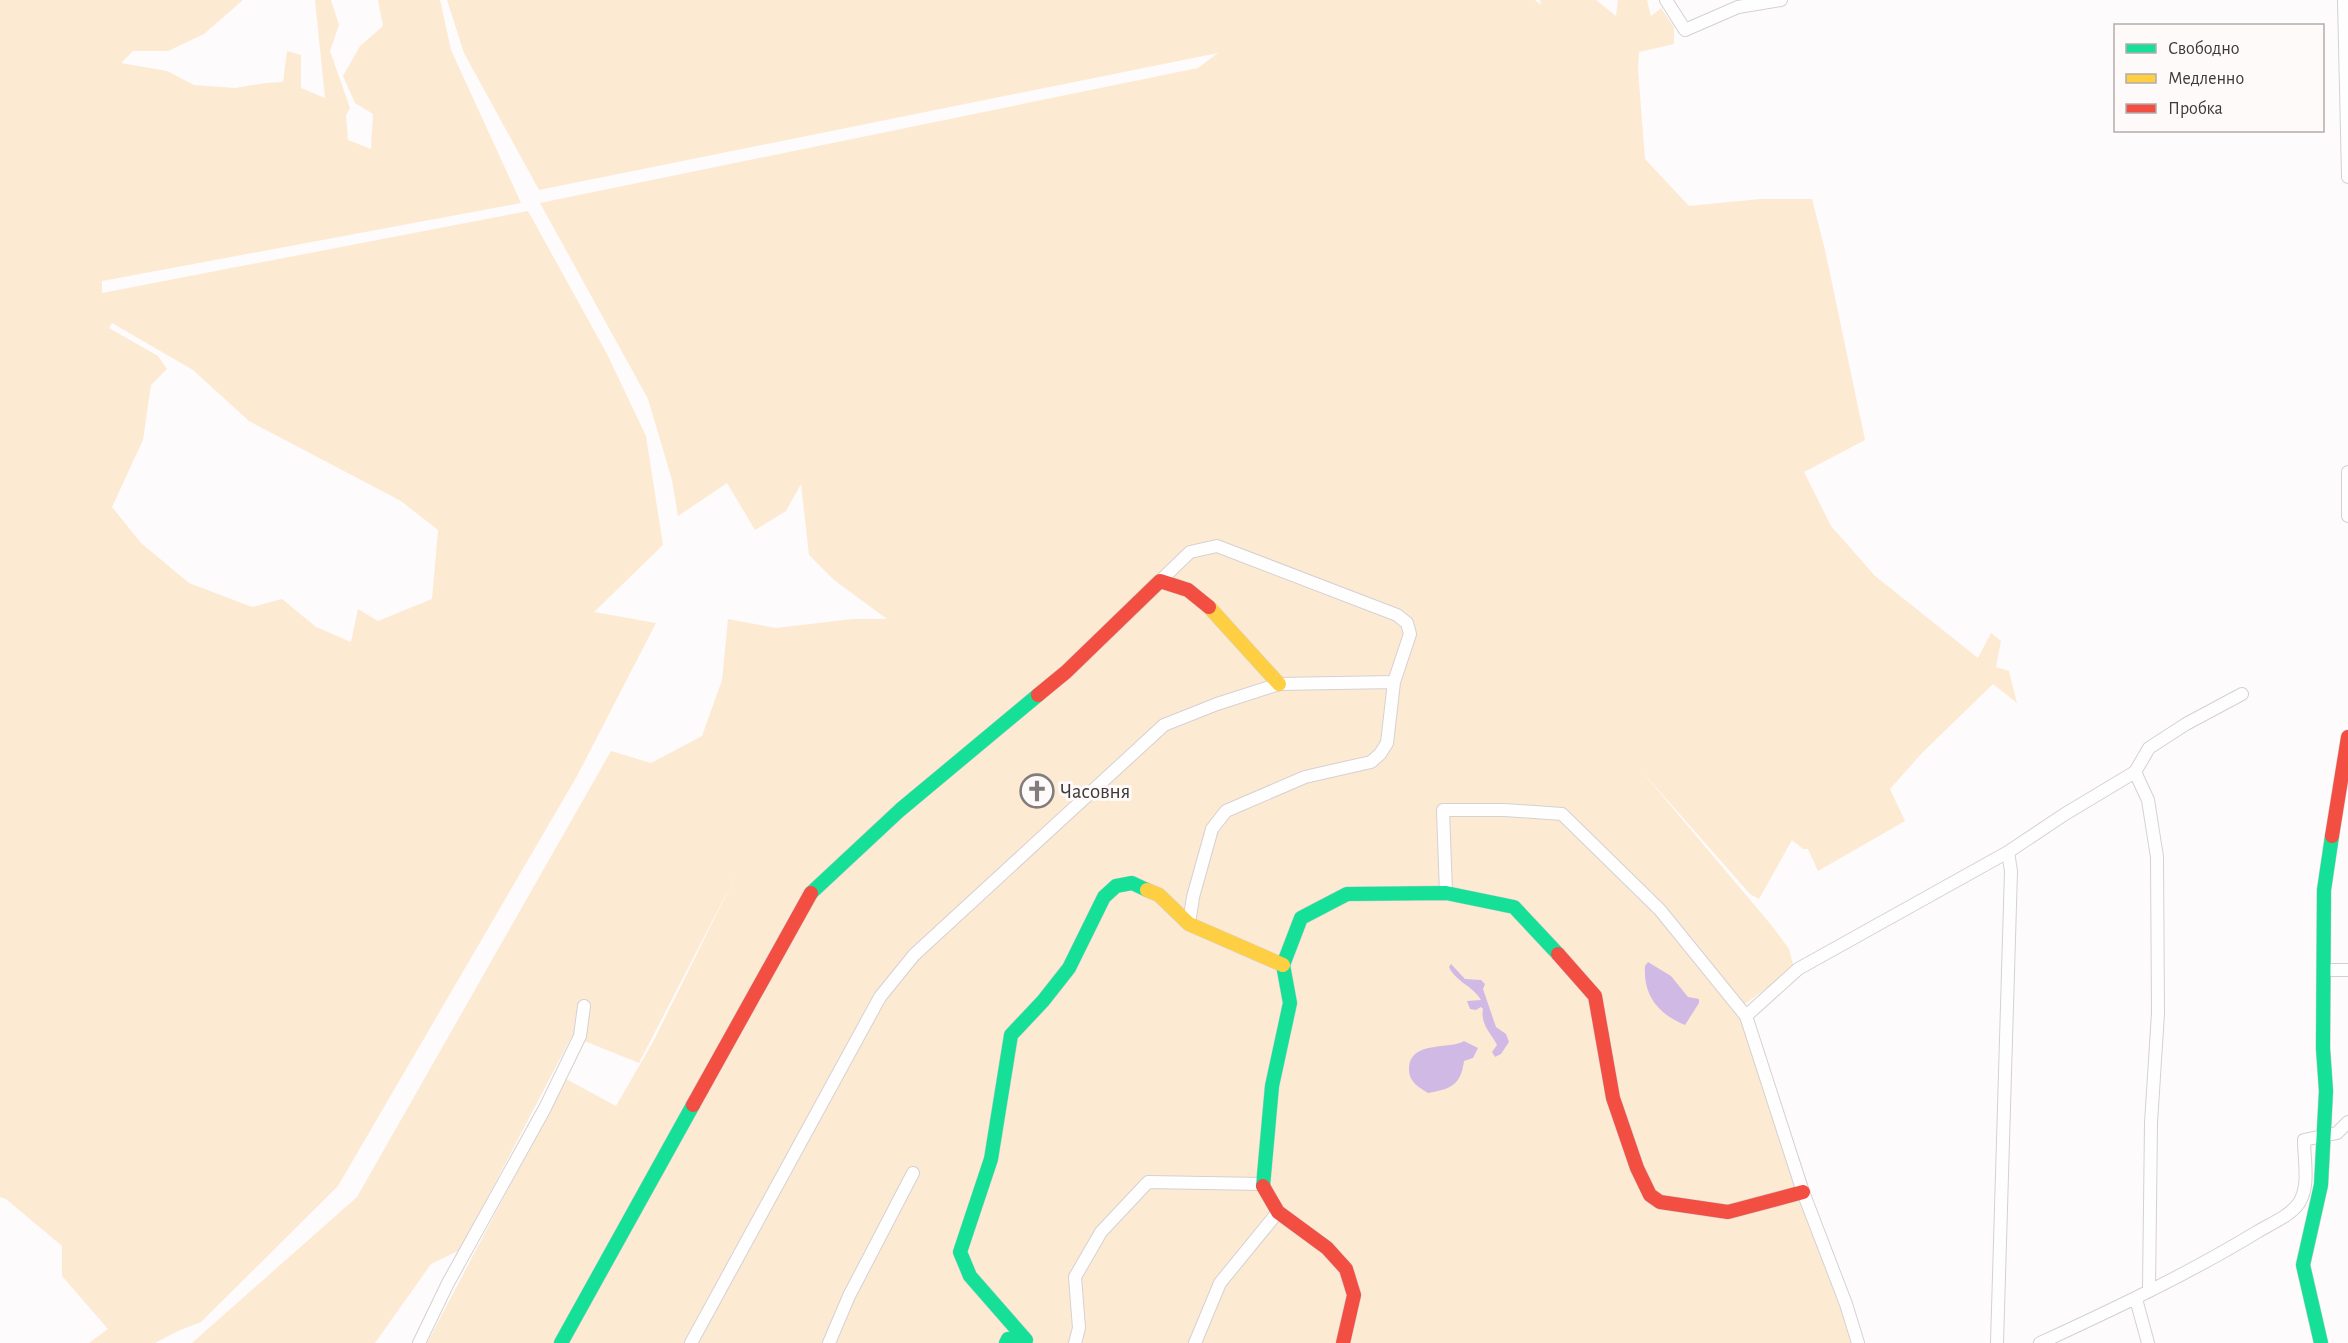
<svg xmlns="http://www.w3.org/2000/svg" width="2348" height="1343" font-family="'Alegreya Sans',sans-serif">
	<rect width="100%" height="100%" fill="#fdfbfb"/>
	<path fill="#fdead3" fill-rule="evenodd" d="M0,0H243L204,34L168,51H133L121,63L167,71L194,85L235,88L266,83L283,82L287,51L301,55V88L325,98L315,0H331L339,25L330,51L350,108L346,115L348,140L371,149L373,114L355,103L343,76L360,46L383,26L378,0H440L451,50L521,203L102,281V293L528,211L607,354L646,436L663,545L594,612L656,623L577,776L338,1186L201,1322L178,1331L155,1343H89L108,1329L62,1276V1246L6,1199L0,1197ZM112,323L193,370L249,421L401,501L438,530L432,599L378,621L358,609L351,642L316,627L282,599L252,607L189,583L141,543L112,507L143,440L151,385L167,369L158,356L109,328Z
		M447,0H1535L1541,5L1540,0H1596L1616,16L1618,0H1647L1651,16L1661,8L1674,27V44L1639,52L1638,70L1645,159L1689,206L1760,199H1812L1825,250L1865,440L1804,472L1831,526L1875,576L1978,658L1991,633L2001,641L1996,667L2009,671L2017,703L1993,684L1922,753L1890,789L1905,821L1818,871L1808,849H1803L1792,840L1759,899L1750,894L1639,768L1772,926L1789,949L1794,968L1745,1004L1807,1184L1856,1335V1343H427L566,1079L616,1106L654,1040L736,875L639,1063L572,1036L460,1250L431,1264L375,1343H192L357,1197L611,751L651,763L702,736L722,680L728,619L776,628L852,619H887L834,580L809,555L801,484L786,511L755,530L727,483L678,516L672,480L648,399L540,203L1198,68L1218,53L539,190L464,53Z"/>
	<path fill="#d0b9e4" d="M1648,962L1671,976L1688,997L1699,999V1003L1685,1025C1658,1014 1643,995 1645,966Z
		M1451,964L1465,979L1481,980L1485,984L1483,989L1496,1027L1506,1034L1509,1042L1501,1054L1495,1057L1492,1052L1497,1045C1491,1033 1480,1024 1483,1009L1481,1007L1476,1010L1470,1009L1467,1001L1481,1000C1473,986 1456,982 1449,967Z
		M1464,1041L1478,1048L1473,1058L1464,1061C1461,1085 1451,1089 1428,1093C1418,1087 1408,1081 1409,1068C1410,1040 1450,1050 1464,1041Z"/>
	<g fill="none" stroke-linecap="round" stroke-linejoin="round">
		<defs>
			<path id="street" d="M1666,0L1685,30L1738,7L1781,0
				M2344,0L2348,177
				M2348,472V516
				M1160,581L1190,552L1217,546L1397,615L1407,623L1410,634L1394,682L1387,743L1380,754L1371,762L1305,777L1226,811L1212,829L1193,897L1189,924
				M2135,772L2148,800L2157,857L2158,1013L2151,1123L2149,1290
				M1446,893L1443,810H1505L1562,814L1660,910L1746,1016L1803,1192L1846,1304L1858,1343
				M2324,970H2348
				M1746,1016L1798,969L2008,852L2065,814L2135,772L2149,748L2186,724L2242,694
				M2136,1299L2148,1343
				M419,1343L448,1283L545,1108L580,1036L584,1006
				M691,1343L880,997L914,955L1164,725L1217,704L1279,684L1394,682
				M829,1343L849,1296L913,1173
				M1075,1343L1079,1328L1075,1277L1101,1232L1148,1182L1262,1184
				M1195,1343L1220,1283L1278,1212
				M1997,1343L2011,871L2008,852
				M2040,1343C2114,1309 2188,1274 2257,1232C2270,1224 2290,1216 2299,1203C2310,1186 2304,1160 2304,1140L2337,1133L2348,1122"/>
			<path id="fast" d="M811,893L900,810L1038,695
				M1263,1186L1272,1086L1290,1003L1283,965L1301,918L1347,894L1446,893L1514,907L1558,954
				M561,1343L693,1105
				M1006,1343L1008,1339L1026,1340L970,1276L960,1252L991,1159L1011,1035L1043,1001L1069,968L1104,897L1116,886L1132,883L1147,890
				M2321,1343L2303,1265L2321,1185L2326,1091L2323,1048L2324,890L2332,836"/>
			<path id="slow" d="M1209,607L1279,684
				M1147,890L1159,895L1189,924L1283,965"/>
			<path id="jam" d="M1038,695L1066,672L1160,581L1188,590L1209,607
				M2332,836L2348,737
				M1558,954L1595,996L1613,1098L1637,1168L1650,1195L1660,1202L1728,1212L1803,1192
				M693,1105L811,893
				M1263,1186L1278,1212L1327,1248L1346,1269L1354,1295L1343,1343"/>
		</defs>
		<use href="#street" stroke="#d5d1d1" stroke-width="14"/>
		<use href="#fast" stroke="#d5d1d1" stroke-width="15"/>
		<use href="#slow" stroke="#d5d1d1" stroke-width="15"/>
		<use href="#jam" stroke="#d5d1d1" stroke-width="15"/>
		<use href="#street" stroke="#fffefe" stroke-width="12"/>
		<use href="#fast" stroke="#16e098" stroke-width="14"/>
		<use href="#slow" stroke="#ffcf43" stroke-width="14"/>
		<use href="#jam" stroke="#f24e42" stroke-width="14"/>
	</g>
	<defs>
		<symbol id="church-ring" viewBox="-11 -11 22 22"><circle r="9.5" fill="#fefafa" stroke="#827c7d" stroke-width="1.5"/><path d="M-1.2-6h2.4v3.5h3.3v2.4h-3.3V6h-2.4V-.1h-3.3v-2.4h3.3Z" fill="#827c7d"/></symbol>
	</defs>
	<g fill-rule="evenodd">
		<use href="#church-ring" x="1018" y="772" width="38" height="38"/>
	</g>
	<g text-anchor="middle" stroke-width="6" stroke-linejoin="round" paint-order="stroke">
		<g font-size="21" fill="#403839" stroke="#fefafa" text-anchor="start">
			<text x="1060" y="798">Часовня</text>
		</g>
	</g>
	<rect x="2114" y="24" width="210" height="108" fill="#fefafa" stroke="#b2acad" stroke-width="1.5"/>
	<rect x="2126" y="44" width="30" height="9" fill="#16e098" stroke="#b2acad" stroke-width="1.5"/>
	<text x="2168" y="54" font-size="18" fill="#403839">Свободно</text>
	<rect x="2126" y="74" width="30" height="9" fill="#ffcf43" stroke="#b2acad" stroke-width="1.5"/>
	<text x="2168" y="84" font-size="18" fill="#403839">Медленно</text>
	<rect x="2126" y="104" width="30" height="9" fill="#f24e42" stroke="#b2acad" stroke-width="1.5"/>
	<text x="2168" y="114" font-size="18" fill="#403839">Пробка</text>
</svg>
